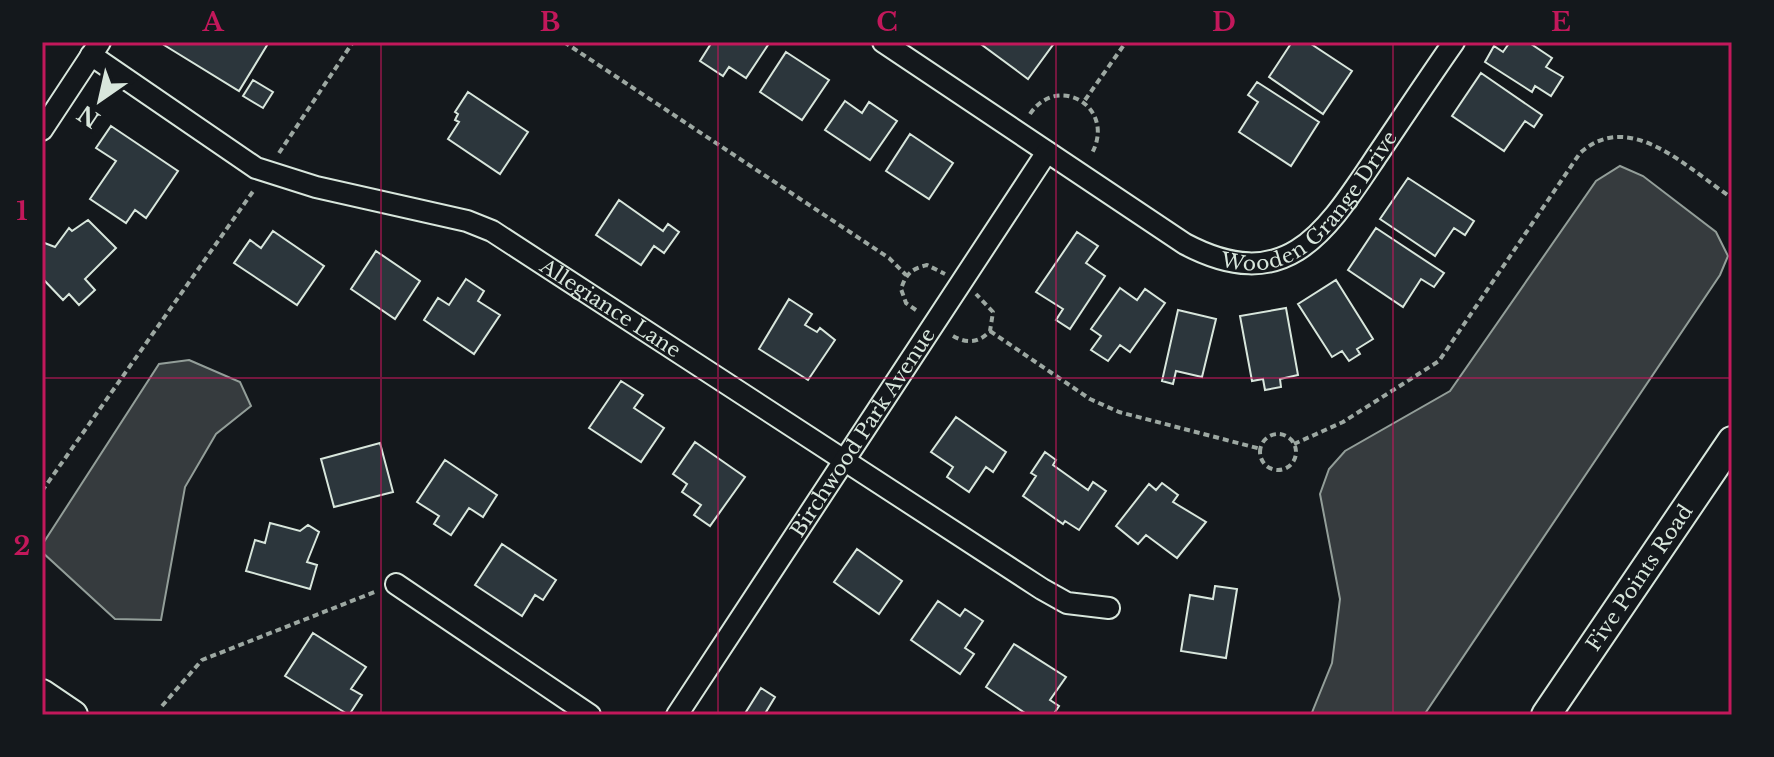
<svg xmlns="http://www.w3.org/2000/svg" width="1774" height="757" font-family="'Libre Baskerville',serif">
	<rect width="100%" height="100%" fill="#14181c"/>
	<path fill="#363b3e" stroke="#939e99" stroke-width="2" d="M1620,166L1643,176L1716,232L1728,256L1720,275L1424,715H1311L1332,663L1340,599L1320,494L1329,469L1345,451L1450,391L1596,181Z
		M189,360L240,382L251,406L216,434L185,487L161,620L115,619L42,552V545L159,364Z"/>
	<path fill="#2c363c" stroke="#d8e6dc" stroke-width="2" d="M166,42H269L239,91L164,45Z
		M712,42H770L746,78L729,67L723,76L700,61Z
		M978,42H1055L1028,79Z
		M1292,42H1308L1352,71L1323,114L1269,77Z
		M1510,42H1528L1552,58L1546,67L1563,77L1551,96L1535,86L1532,92L1485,62L1494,46L1503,52Z
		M786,52L829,80L802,120L760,92Z
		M1481,73L1542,115L1534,127L1525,121L1504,151L1452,116Z
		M253,80L273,92L263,108L243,96Z
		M1257,82L1319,122L1291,166L1239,132L1258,102L1248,95Z
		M468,92L528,132L500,174L448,139L459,122L455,120L458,114L455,112Z
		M845,101L862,113L869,102L897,121L870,160L825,130Z
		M111,126L178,171L146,218L135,210L126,223L90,199L116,161L96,148Z
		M910,134L953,163L929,199L886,171Z
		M1408,178L1474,221L1465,235L1454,228L1435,256L1380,219Z
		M619,200L663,231L668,224L679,232L664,253L654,246L641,265L596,235Z
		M88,220L116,248L85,279L95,290L79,305L69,294L63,300L42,278V242L55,247L69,228L72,231Z
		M1376,228L1444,273L1434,287L1421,279L1403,307L1348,270Z
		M273,231L324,266L297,305L234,263L250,240L261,248Z
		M1077,232L1098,246L1086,263L1105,276L1070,329L1056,320L1063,309L1036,292Z
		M376,251L420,281L395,319L351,289Z
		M466,279L484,291L478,301L500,315L474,354L424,320L438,298L449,305Z
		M1336,280L1373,339L1357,349L1360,354L1349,361L1342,351L1332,357L1298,304Z
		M1120,288L1137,300L1145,289L1165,303L1130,352L1120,345L1108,361L1091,350L1101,336L1091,329Z
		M789,299L812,314L805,325L817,332L820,328L835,340L808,380L759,349Z
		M1286,308L1298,375L1280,379L1281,387L1265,390L1263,379L1252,381L1240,316Z
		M1178,310L1216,319L1202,377L1176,371L1173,384L1162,381Z
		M621,381L643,395L634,408L664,428L641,462L589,428Z
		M956,417L1006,452L993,472L986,467L969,492L947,477L953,467L931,452Z
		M695,442L745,477L710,526L694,515L701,505L682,492L687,484L673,474Z
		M380,443L393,492L334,507L321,459Z
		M1045,452L1056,460L1053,465L1088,490L1093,482L1106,491L1079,530L1065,521L1063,524L1023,496L1036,476L1031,473Z
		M445,460L497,495L483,517L469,508L451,535L434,524L439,516L417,502Z
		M1162,483L1178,495L1173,502L1206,522L1177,558L1146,535L1138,544L1116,526L1149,484L1156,490Z
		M270,523L300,531L308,525L319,532L307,562L317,565L310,589L246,571L255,540L265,543Z
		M502,544L556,580L543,600L535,595L522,616L475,585Z
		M857,549L902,581L879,614L834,582Z
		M1215,586L1237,589L1226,658L1181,651L1190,595L1213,599Z
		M938,601L960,616L965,609L983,621L965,648L974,654L960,674L911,640Z
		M313,633L366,667L351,689L362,695L349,715L285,676Z
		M1014,644L1066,677L1050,700L1059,706L1053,715H1028L986,687Z
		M761,688L775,697L766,712L771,715H744Z"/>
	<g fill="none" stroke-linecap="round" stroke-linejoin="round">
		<defs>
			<g id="street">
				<path id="s1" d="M883,42L1185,244C1288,298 1327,230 1378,154C1403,117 1428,79 1454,42"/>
				<path id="s2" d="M91,55L256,168L316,187L467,221L492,231L1042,589L1067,603L1109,608"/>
				<path d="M42,130L100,42"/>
				<path d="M396,584L590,715"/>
				<path id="s3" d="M677,715L1047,152"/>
			</g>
			<g id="secondary">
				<path d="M42,694L73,715"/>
				<path id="s4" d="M1546,715L1732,441"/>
			</g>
		</defs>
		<use href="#street" stroke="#d8e6dc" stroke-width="24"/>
		<use href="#secondary" stroke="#d8e6dc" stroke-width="32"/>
		<path stroke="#9da8a2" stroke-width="4" stroke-dasharray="6 4" stroke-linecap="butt" d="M564,42L889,258L906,275
			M1085,100L1126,42
			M1030,114C1058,72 1118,108 1091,155
			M279,153L353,42
			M916,310L906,303L901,289C906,274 911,269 927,265L945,274
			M990,331L1090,399L1119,412L1261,449
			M953,336C967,344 979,343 990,331L993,312L976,294
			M1260 452a18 18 0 1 1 36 0a18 18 0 1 1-36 0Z
			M1294,444L1343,422L1439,361L1580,153C1630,108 1688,169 1732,198
			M42,491L254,190
			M162,706L202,660L377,591"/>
		<use href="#street" stroke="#14181c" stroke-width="20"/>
		<use href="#secondary" stroke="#14181c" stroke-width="28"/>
	</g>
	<path fill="none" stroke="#c2185b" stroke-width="2" stroke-opacity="0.55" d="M381,42V715M718,42V715M1056,42V715M1393,42V715M42,378H1732"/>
	<g text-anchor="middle" stroke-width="6" stroke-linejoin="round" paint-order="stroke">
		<g font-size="20" fill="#d8e6dc" stroke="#14181c">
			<text dy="7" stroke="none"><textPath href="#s1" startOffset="518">Wooden Grange Drive</textPath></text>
			<text dy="7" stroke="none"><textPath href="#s2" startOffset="586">Allegiance Lane</textPath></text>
			<text dy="7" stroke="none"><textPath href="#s3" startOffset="338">Birchwood Park Avenue</textPath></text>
			<text dy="7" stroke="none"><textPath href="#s4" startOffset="166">Five Points Road</textPath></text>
		</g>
	</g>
	<rect width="1774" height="757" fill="none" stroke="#14181c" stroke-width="88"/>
	<g transform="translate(100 100) rotate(214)" stroke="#14181c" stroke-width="6" paint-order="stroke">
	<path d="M0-6L14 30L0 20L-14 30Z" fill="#d8e6dc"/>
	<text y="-12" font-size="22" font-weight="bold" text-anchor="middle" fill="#d8e6dc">N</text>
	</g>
	<rect x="44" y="44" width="1686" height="669" fill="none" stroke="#c2185b" stroke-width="3"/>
	<g font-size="26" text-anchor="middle" font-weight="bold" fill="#c2185b">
		<text x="213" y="31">A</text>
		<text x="550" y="31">B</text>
		<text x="887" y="31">C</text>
		<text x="1224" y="31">D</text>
		<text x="1561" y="31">E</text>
		<text x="22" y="220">1</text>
		<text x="22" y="555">2</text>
	</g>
</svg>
